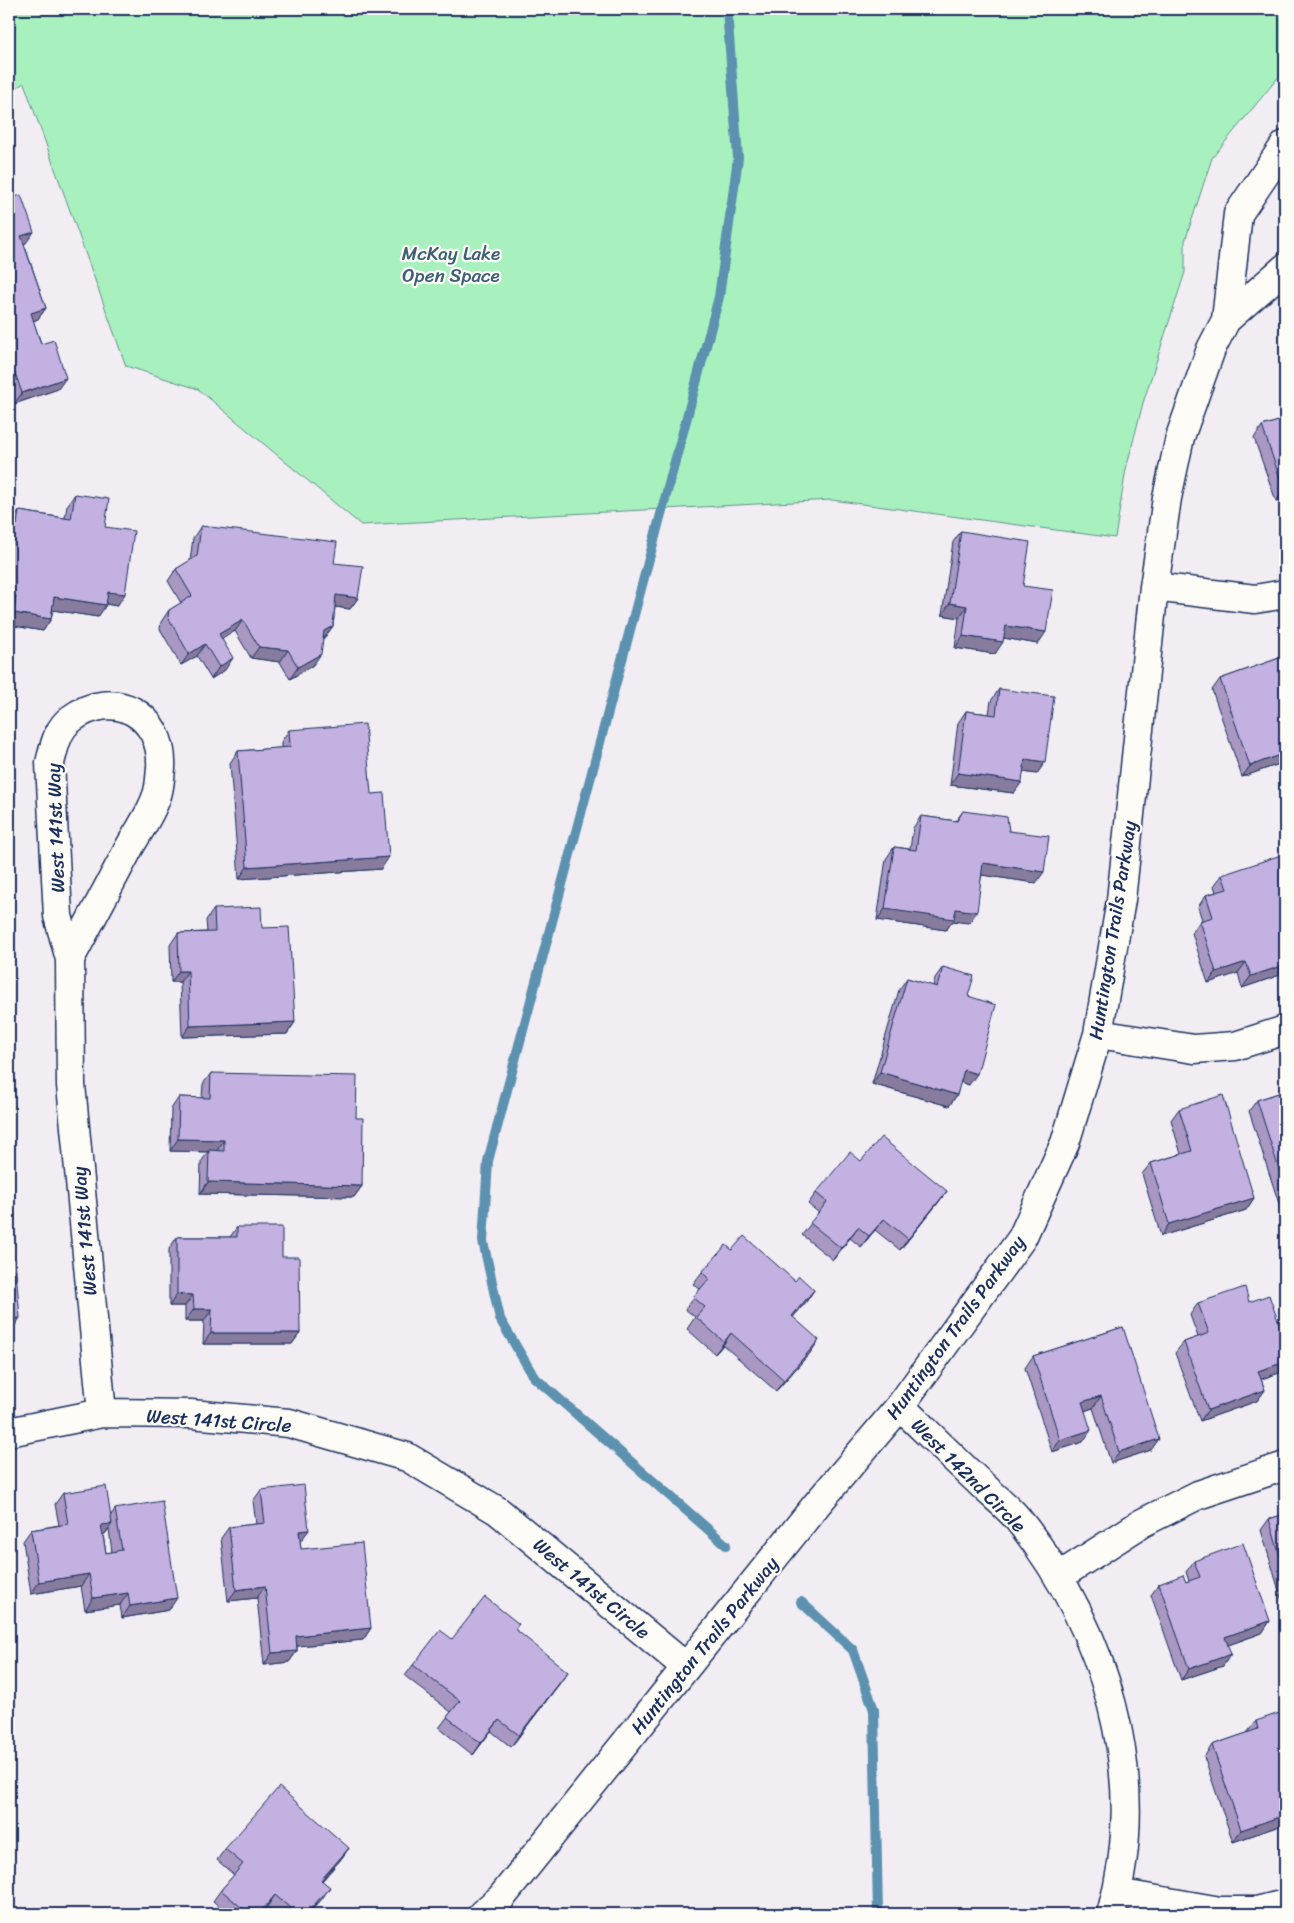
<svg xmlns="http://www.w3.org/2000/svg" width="1294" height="1923" font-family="Sriracha,sans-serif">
	<rect width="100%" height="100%" fill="#f1edf3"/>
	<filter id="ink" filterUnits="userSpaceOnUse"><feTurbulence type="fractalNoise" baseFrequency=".02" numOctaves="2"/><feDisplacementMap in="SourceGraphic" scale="10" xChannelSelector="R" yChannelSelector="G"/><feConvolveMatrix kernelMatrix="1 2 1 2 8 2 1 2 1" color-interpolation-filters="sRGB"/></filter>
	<g filter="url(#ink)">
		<path fill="#a8f1bf" stroke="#62908e" d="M9,9H1285V69L1212,158L1185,241V272L1143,403L1126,469L1115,538L832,500L361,525L198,389L126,366L24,83L9,92Z"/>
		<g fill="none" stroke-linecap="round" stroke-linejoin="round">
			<path stroke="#5b91b0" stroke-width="10" d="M726,1545L534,1377L500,1319L483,1241L488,1161L719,297L738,158L727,9
				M801,1602L853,1650L874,1710L878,1914"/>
			<defs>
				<path id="minor" d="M1226,320L1285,268
					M1154,587L1255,599L1285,594
					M70,959C90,922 109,885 129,848C138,832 150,815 156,798C160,789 160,777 161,768C164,714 113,687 71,719C57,729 54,748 50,763L58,916L70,959L71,1085L102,1413
					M1098,1034L1194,1049L1235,1046L1285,1030
					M900,1406C926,1431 952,1457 979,1482C991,1494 1006,1505 1017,1518C1105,1627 1151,1777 1111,1914
					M9,1432L102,1413L191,1414L289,1423L407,1457L498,1511L686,1667
					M1058,1577L1142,1523L1198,1495L1285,1466
					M1117,1893L1220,1911H1256L1285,1904
					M482,1914L501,1898L817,1504L900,1406L1022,1238L1065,1143L1098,1034L1121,900L1154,587L1167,498L1180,437L1211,349L1226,320L1238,214L1285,145"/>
			</defs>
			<use href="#minor" stroke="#1b2f5e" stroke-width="31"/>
			<use href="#minor" stroke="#fdfcf7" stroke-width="28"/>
		</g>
		<path fill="#a898c2" stroke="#1b2f5e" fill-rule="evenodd" d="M9,199L26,243L24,244L46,308L38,319L33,321L58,389L14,404L9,390Z
			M1285,419V498L1276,501L1254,438L1262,426Z
			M75,494L105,527L117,606L106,604L98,617L53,610L51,619L43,631L9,625V524H11L19,511L65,518L67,506Z
			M201,526L334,563L358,598L350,609L335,607L333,626L325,637L323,638L313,665L290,679L280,662L251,658L235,631L222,639L225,670L211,679L197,656L181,665L160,629L161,622L169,610L181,603L168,581L176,569L190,561L193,538Z
			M961,531L1023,586L1038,644L1004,638L995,654L955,648L959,618L942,615L953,542Z
			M1285,656V762L1242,777L1212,690L1220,679Z
			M999,689L1037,774L1023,772L1014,793L950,785L958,723L966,711L989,714L991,701Z
			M289,730L371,794L381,869L239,879L230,763L238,751L281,748V742Z
			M963,811L1009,831L1036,883L982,875L969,923L953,921L946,930L877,920L886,859L894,847L910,849L913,828L921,816L956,821Z
			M1222,875L1284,952L1285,956V967L1280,975L1242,988L1238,973L1208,983L1192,933L1200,921L1202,920L1198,907L1206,895L1216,892L1214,886Z
			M214,909L262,928L295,1022L287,1034L182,1037L180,982H171L170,945L178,933L207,932L206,920Z
			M943,967L968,996L969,1085L960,1082L957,1095L949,1106L872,1084L899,990L907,978L933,986L935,978Z
			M211,1073L356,1118L362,1186L354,1197L200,1194L201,1162L208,1152L170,1151L171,1109L179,1097L202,1098L203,1084Z
			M1285,1091V1212L1282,1213L1249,1111L1257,1100Z
			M1179,1109L1254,1198L1246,1210L1161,1236L1142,1174L1151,1163L1181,1154L1171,1120Z
			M861,1161L947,1191L938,1203L900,1250L875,1230L861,1247L850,1238L833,1260L802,1235L819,1213L808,1204L816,1193Z
			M237,1227L282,1257L300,1333L292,1344H203L204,1321H185V1306H169V1249L177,1237H230Z
			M732,1250L814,1290L806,1302L793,1317L811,1352L776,1391L723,1345L715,1354L687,1329L695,1317L685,1309L700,1289L693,1284L702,1272Z
			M1249,1302L1285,1341V1343L1282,1347L1279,1373L1261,1379L1265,1390L1257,1401L1200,1421L1175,1353L1184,1342L1198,1337L1190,1315L1198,1303Z
			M1123,1327L1151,1450L1111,1463L1093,1408L1084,1411L1083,1442L1052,1452L1025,1368L1033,1356Z
			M261,1490L300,1542L301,1549L371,1628L363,1640L297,1646V1651L289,1662L264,1665L257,1598L228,1601L221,1538L229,1527L256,1524L253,1501Z
			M63,1493L111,1515L115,1509L169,1610L122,1618L120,1605L85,1610L81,1586L31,1594L23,1541L31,1530L59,1525L55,1504ZM109,1529L112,1552L106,1553L103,1535H104Z
			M1285,1514V1611L1261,1530L1269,1519Z
			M1194,1561L1270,1621L1262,1633L1228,1645L1223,1666L1181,1680L1151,1595L1159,1584L1186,1582L1189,1581L1186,1572Z
			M515,1629L560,1683L511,1747L491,1731L473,1755L439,1728L451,1712L405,1676L413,1665L452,1639Z
			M1256,1721L1285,1824L1233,1842L1204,1757L1212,1745L1247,1733Z
			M349,1848L341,1859L322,1881V1899L308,1914H275L267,1907L261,1914H228L213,1901L221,1890L234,1875L217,1860L225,1849Z"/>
		<path fill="#887c9e" stroke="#1b2f5e" d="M34,232L26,243L13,247L21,236Z
			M46,308L38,319L23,325L31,313Z
			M66,378L58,389L14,404L22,393Z
			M1284,490H1285V498L1276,501Z
			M108,592L125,594L117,606L100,603Z
			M9,594L16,596L9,606Z
			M336,595L358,598L350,609L328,606Z
			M54,597L106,605L98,617L46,609Z
			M950,603L967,606L959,618L942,615Z
			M14,613L51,619L43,631L9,625V621Z
			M243,620L235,631L211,645L219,634Z
			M333,626L325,637L316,642L324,631Z
			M1006,626L1046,632L1038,644L998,637Z
			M963,636L1003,642L995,654L955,648Z
			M205,644L197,656L181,665L189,654Z
			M259,647L288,650L280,662L251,658Z
			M321,654L313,665L290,679L298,667Z
			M233,658L225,670L211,679L219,667Z
			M1285,753V762L1242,777L1250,766Z
			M1025,759L1045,762L1037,774L1017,771Z
			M958,773L1022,782L1014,793L950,785Z
			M389,857L381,869L239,879L247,867Z
			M983,863L1044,872L1036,883L975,874Z
			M885,909H956L977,912L969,923L953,921L946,930L877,920Z
			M1285,943V952L1273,956L1281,944Z
			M1246,962L1238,973L1208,983L1216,972Z
			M1285,965V967L1280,975L1242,988L1251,976Z
			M179,971H188L180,982H171Z
			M295,1022L287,1034L182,1037L190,1026Z
			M964,1070L977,1074L969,1085L956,1081Z
			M880,1072L957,1095L949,1106L872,1084Z
			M178,1139L224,1140L216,1152L170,1151Z
			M208,1182L362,1186L354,1197L200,1194Z
			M947,1191L938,1203L900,1250L908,1239Z
			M1254,1198L1246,1210L1161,1236L1169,1224Z
			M15,1214L9,1224V1215Z
			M884,1219L875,1230L861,1247L869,1236Z
			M858,1227L850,1238L833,1260L841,1248Z
			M814,1290L806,1302L784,1328L792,1316Z
			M177,1294L193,1295L185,1306H169Z
			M194,1309H212L204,1321H185Z
			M20,1318L12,1330H9V1319Z
			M211,1333H300L292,1344H203Z
			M731,1333L723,1345L715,1354L724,1342Z
			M819,1340L811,1352L776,1391L784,1380Z
			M1285,1362V1364L1279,1373L1250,1383L1258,1371Z
			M1265,1390L1257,1401L1200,1421L1208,1410Z
			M1101,1396L1093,1408L1074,1414L1082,1402Z
			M1091,1430L1083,1442L1052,1452L1060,1440Z
			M1159,1439L1151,1450L1111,1463L1119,1452Z
			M112,1524L104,1535L93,1537L101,1525Z
			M309,1530L300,1542L299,1531Z
			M89,1574L81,1586L31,1594L39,1582Z
			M265,1586L257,1598L228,1601L236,1590Z
			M128,1593L120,1605L85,1610L93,1598Z
			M177,1598L169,1610L122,1618L130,1606Z
			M1270,1621L1262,1633L1217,1649L1225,1637Z
			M371,1628L363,1640L287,1647L296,1636Z
			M297,1651L289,1662L264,1665L272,1653Z
			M1231,1654L1223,1666L1181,1680L1189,1669Z
			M568,1672L560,1683L511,1747L519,1735Z
			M499,1720L491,1731L473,1755L481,1743Z
			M1285,1815V1824L1233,1842L1241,1830Z
			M349,1848L341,1859L313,1891L321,1880Z
			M330,1887L322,1899L308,1914H306Z
			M275,1895L267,1907L261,1914H259Z"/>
		<path fill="#c3b1e1" stroke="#1b2f5e" d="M21,195L34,232L21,236L46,308L31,313L41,344L54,340L66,378L22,393L12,364L9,362V199Z
			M1285,419V490H1284L1262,426Z
			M75,494L109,499L105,527L134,531L125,594L108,592L106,605L54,597L51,619L14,613L16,596L9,594V524L17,525L19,511L71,519Z
			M201,526L337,542L334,563L363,566L358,598L336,595L333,626L324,631L321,654L298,667L288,650L259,647L243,620L219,634L233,658L219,667L205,644L189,654L168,617L169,610L192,596L176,569L197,556Z
			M961,531L1030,542L1023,586L1053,590L1046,632L1006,626L1003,642L963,636L967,606L950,603Z
			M1285,656V753L1250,766L1220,679Z
			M999,689L1054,696L1045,762L1025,759L1022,782L958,773L966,711L996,715Z
			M365,724L371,794L384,793L389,857L247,867L238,751L290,747L289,730Z
			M963,811L1007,817L1009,831L1049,836L1044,872L983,863L977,912L956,909L954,919L885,909L894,847L916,850L921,816L957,821Z
			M1284,854L1285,858V943L1281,944L1285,956V965L1251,976L1246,962L1216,972L1200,921L1213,917L1206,895L1227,889L1222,875Z
			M261,907L262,928L289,927L295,1022L190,1026L188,971H179L178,933L215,932L214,909Z
			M943,967L974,976L968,996L996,1005L977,1074L964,1070L957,1095L880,1072L907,978L937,987Z
			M211,1073L357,1076L356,1118H363L362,1186L208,1182L209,1150L224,1151V1140L178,1139L179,1097L210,1098Z
			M1285,1091V1188L1257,1100Z
			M1223,1095L1254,1198L1169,1224L1151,1163L1192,1151L1179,1109Z
			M881,1137L947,1191L908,1239L884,1219L869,1236L858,1227L841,1248L810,1223L827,1202L816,1193L850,1152L861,1161Z
			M9,1175H12L15,1214L9,1215Z
			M237,1227H282V1257H299L300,1333H211L212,1309H194L193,1295L177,1294V1237H237Z
			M744,1236L795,1281L799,1276L814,1290L792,1316L819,1340L784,1380L731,1333L724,1342L696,1317L705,1307L693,1297L709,1279L702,1272L726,1245L732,1250Z
			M9,1259H15L20,1318L9,1319Z
			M1245,1287L1249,1302L1269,1295L1285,1341V1342L1281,1343L1285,1355V1362L1258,1371L1265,1390L1208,1410L1184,1342L1209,1333L1198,1303Z
			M1123,1327L1159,1439L1119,1452L1101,1396L1082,1402L1091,1430L1060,1440L1033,1356Z
			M304,1485L309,1530L299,1531L301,1549L362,1543L371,1628L296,1636L297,1651L272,1653L265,1586L236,1590L229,1527L265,1523L261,1490Z
			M106,1486L112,1524L101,1525L106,1553L122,1550L115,1509L162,1501L177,1598L130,1606L128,1593L93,1598L89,1574L39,1582L31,1530L68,1524L63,1493Z
			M1285,1514V1573L1269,1519Z
			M1243,1543L1270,1621L1225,1637L1231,1654L1189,1669L1159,1584L1183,1575L1186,1582L1200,1577L1194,1561Z
			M485,1597L519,1624L515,1629L568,1672L519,1735L499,1720L481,1743L447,1717L460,1701L413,1665L440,1630L452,1639Z
			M1285,1711V1815L1241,1830L1212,1745L1258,1729L1256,1721Z
			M279,1787L349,1848L321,1880L330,1887L306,1914H297L275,1895L259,1914H249L221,1890L243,1864L225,1849Z"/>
	</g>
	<g text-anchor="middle" stroke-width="4.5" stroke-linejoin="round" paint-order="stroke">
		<g font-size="19" fill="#3e6076" stroke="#fdfcf7">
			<text x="451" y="260">McKay Lake<tspan x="451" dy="22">Open Space</tspan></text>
		</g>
		<g font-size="19" fill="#1b2f5e" stroke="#fdfcf7">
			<text transform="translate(55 828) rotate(-92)" y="7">West 141st Way</text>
			<text transform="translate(1112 930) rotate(-81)" y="7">Huntington Trails Parkway</text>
			<text transform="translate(84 1231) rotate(-95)" y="7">West 141st Way</text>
			<text transform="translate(955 1327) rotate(-54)" y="7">Huntington Trails Parkway</text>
			<text transform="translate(219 1420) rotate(4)" y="7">West 141st Circle</text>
			<text transform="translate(969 1475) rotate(45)" y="7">West 142nd Circle</text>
			<text transform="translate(592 1588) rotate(40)" y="7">West 141st Circle</text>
			<text transform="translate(704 1645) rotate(-51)" y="7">Huntington Trails Parkway</text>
		</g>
	</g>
	<rect width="1294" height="1923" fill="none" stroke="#fdfcf7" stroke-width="30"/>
	<rect x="15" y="15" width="1264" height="1893" fill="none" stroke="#1b2f5e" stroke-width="2" filter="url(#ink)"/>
</svg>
